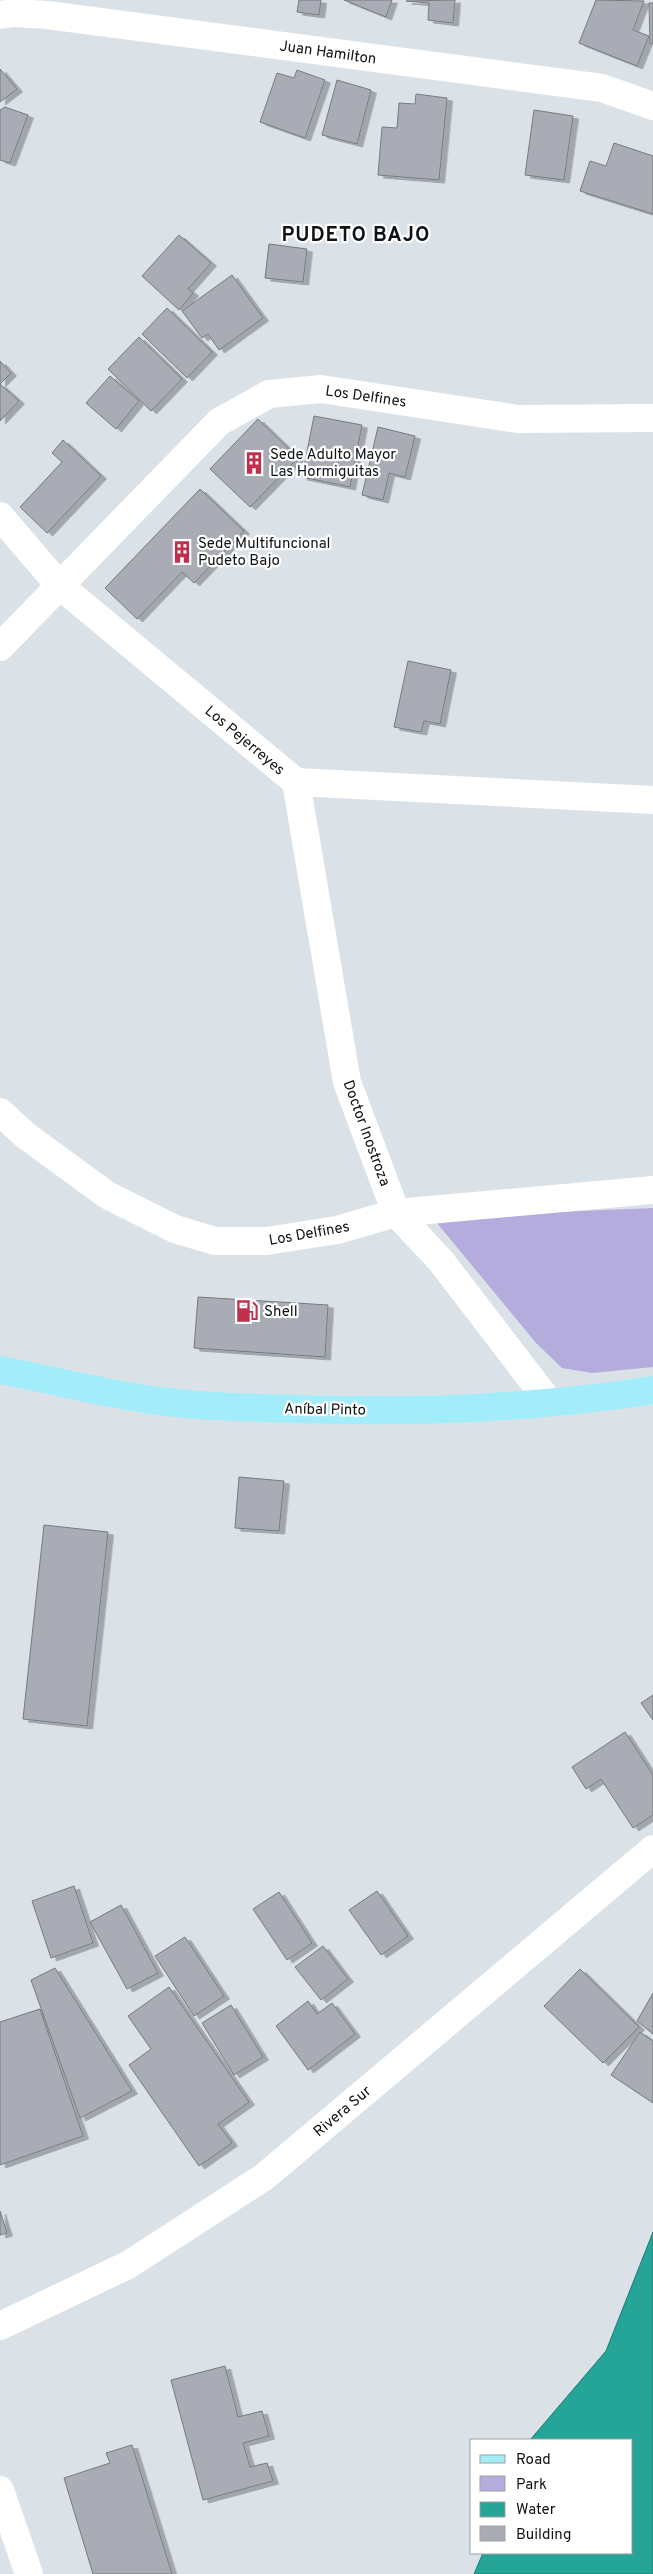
<svg xmlns="http://www.w3.org/2000/svg" width="653" height="2574" font-family="Overpass,sans-serif">
	<defs>
		<filter id="shadow"><feDropShadow dx="5.5" dy="3" stdDeviation="0" flood-color="#0004"/></filter>
	</defs>
	<rect width="100%" height="100%" fill="#dae2e8"/>
	<path fill="#b5acde" d="M653,1208V1367L592,1373L562,1368L536,1343L432,1217Z"/>
	<path fill="#24a598" stroke="#1e7970" d="M653,2232V2574H474L483,2553H632V2440H530L606,2351Z"/>
	<path fill="#a9acb4" stroke="#767981" filter="url(#shadow)" d="M299,0H321L319,15L297,12Z
		M344,0H392L386,17Z
		M455,0L453,23L428,20L429,3L406,1Z
		M596,0L644,1L633,30L649,36L637,66L579,43Z
		M649,3H653V44H650Z
		M0,69L17,89L0,102Z
		M297,70L325,80L305,138L260,122L277,73L294,78Z
		M337,80L371,90L357,144L322,135Z
		M416,94L447,98L439,180L378,175L382,127L397,128L399,103L415,104Z
		M5,107L28,115L10,163L0,160V110Z
		M534,110L573,116L564,180L525,175Z
		M614,143L653,156V214L580,191L590,161L606,166Z
		M179,235L211,263L188,289L193,293L179,310L142,276Z
		M269,244L307,249L303,282L265,278Z
		M232,275L263,318L219,350L208,334L202,338L182,311Z
		M167,308L212,352L187,378L142,334Z
		M139,337L182,379L151,411L108,369Z
		M0,361L11,373L0,384L19,401L0,421Z
		M110,376L139,401L116,429L86,403Z
		M314,416L362,425L350,487L302,477Z
		M258,419L298,458L250,507L210,469Z
		M378,427L415,436L405,477L389,473L383,500L362,495Z
		M63,440L101,476L47,533L20,507L62,462L52,453Z
		M200,489L244,531L194,583L182,572L137,619L105,588Z
		M408,661L451,670L440,724L424,721L421,732L394,727Z
		M198,1297L328,1305L325,1357L194,1348Z
		M239,1477L284,1481L279,1531L235,1528Z
		M44,1525L108,1532L87,1726L23,1719Z
		M653,1695V1720L641,1703Z
		M625,1732L653,1775V1815L633,1828L601,1779L586,1789L572,1767Z
		M74,1886L93,1943L51,1958L32,1901Z
		M377,1891L408,1936L381,1955L349,1910Z
		M279,1892L312,1943L287,1960L253,1909Z
		M121,1905L158,1973L127,1989L90,1922Z
		M185,1937L224,1996L194,2016L155,1956Z
		M323,1946L348,1979L321,2000L295,1967Z
		M55,1968L132,2091L80,2118L31,1980Z
		M580,1969L639,2027L603,2063L544,2006Z
		M169,1987L249,2102L218,2124L232,2143L199,2166L129,2065L151,2049L128,2016Z
		M653,1993V2034L637,2021Z
		M308,2001L317,2014L332,2003L355,2034L308,2070L276,2026Z
		M231,2005L263,2057L234,2075L202,2023Z
		M40,2009L83,2136L0,2165V2022Z
		M640,2032L653,2041V2103L611,2075Z
		M0,2211L7,2233L0,2235Z
		M225,2366L238,2417L262,2411L269,2436L243,2443L250,2467L267,2463L273,2481L203,2500L171,2380Z
		M132,2445L172,2574H93L64,2478L110,2463L106,2453Z"/>
	<g fill="none" stroke-linecap="round" stroke-linejoin="round">
		<path stroke="#fff" stroke-width="28" d="M0,15L14,13L47,15L602,88L653,106
			M0,516L59,585L296,782L653,800
			M0,647L219,422L269,394L321,389L518,419L653,418
			M296,782L347,1082L396,1213L441,1261L549,1402
			M0,1112L25,1135L107,1195L175,1229L215,1241H267L337,1230L396,1213L653,1190
			M0,2326L128,2265L264,2177L653,1849
			M0,2490L29,2574"/>
		<path stroke="#a3edfa" stroke-width="28" d="M0,1370C53,1380 106,1394 159,1401C205,1407 253,1408 299,1409C417,1413 536,1408 653,1390"/>
	</g>
	<defs>
		<symbol id="building-bare" viewBox="-9 -9 18 18"><path d="M-4-6H4V6H1V3H-1V6H-4ZM-2.5-4.3h1.7v1.8h-1.7ZM.8-4.3h1.7v1.8H.8ZM-2.5-1h1.7V.8h-1.7ZM.8-1h1.7V.8H.8Z" fill="#c02f4b" stroke="#fff" stroke-width="2.5" paint-order="stroke"/></symbol>
		<symbol id="fuel-bare" viewBox="-9 -9 18 18"><path d="M-5.5-6h7V0h2V4h1.3V-2.5L3-4.5l.8-.8L6-3V5H2.5V1h-1V6h-7ZM-4.2-4.7v3.2H.2V-4.7Z" fill="#c02f4b" stroke="#fff" stroke-width="2.5" paint-order="stroke"/></symbol>
	</defs>
	<g fill-rule="evenodd">
		<use href="#building-bare" x="238" y="447" width="32" height="32"/>
		<use href="#building-bare" x="166" y="536" width="32" height="32"/>
		<use href="#fuel-bare" x="231" y="1295" width="32" height="32"/>
	</g>
	<g text-anchor="middle" stroke-width="4.5" stroke-linejoin="round" paint-order="stroke">
		<g font-size="15" fill="#0f1214" stroke="#fff">
			<text transform="translate(328 52) rotate(8)" y="5">Juan Hamilton</text>
			<text transform="translate(366 396) rotate(8)" y="5">Los Delfines</text>
			<text transform="translate(245 740) rotate(40)" y="5">Los Pejerreyes</text>
			<text transform="translate(367 1133) rotate(70)" y="5">Doctor Inostroza</text>
			<text transform="translate(309 1233) rotate(-10)" y="5">Los Delfines</text>
			<text transform="translate(325 1409) rotate(1)" y="5">Aníbal Pinto</text>
			<text transform="translate(342 2111) rotate(-40)" y="5">Rivera Sur</text>
		</g>
		<g font-size="15" fill="#0f1214" stroke="#fff" text-anchor="start">
			<text x="270" y="459">Sede Adulto Mayor<tspan x="270" dy="17">Las Hormiguitas</tspan></text>
			<text x="198" y="548">Sede Multifuncional<tspan x="198" dy="17">Pudeto Bajo</tspan></text>
			<text x="264" y="1316">Shell</text>
		</g>
		<g font-size="20" font-weight="bold" letter-spacing="1" fill="#0f1214" stroke="#fff">
			<text x="356" y="241">PUDETO BAJO</text>
		</g>
	</g>
	<rect x="470" y="2439" width="162" height="115" fill="#ffffff" stroke="#9fa0a1"/>
	<rect x="480" y="2455" width="25" height="8" fill="#a3edfa" stroke="#9fa0a1"/>
	<text x="516" y="2464" font-size="15" fill="#0f1214">Road</text>
	<rect x="480" y="2476" width="25" height="15" fill="#b5acde" stroke="#9fa0a1"/>
	<text x="516" y="2489" font-size="15" fill="#0f1214">Park</text>
	<rect x="480" y="2502" width="25" height="15" fill="#24a598" stroke="#9fa0a1"/>
	<text x="516" y="2514" font-size="15" fill="#0f1214">Water</text>
	<rect x="480" y="2526" width="25" height="15" fill="#a9acb4" stroke="#9fa0a1"/>
	<text x="516" y="2539" font-size="15" fill="#0f1214">Building</text>
</svg>
